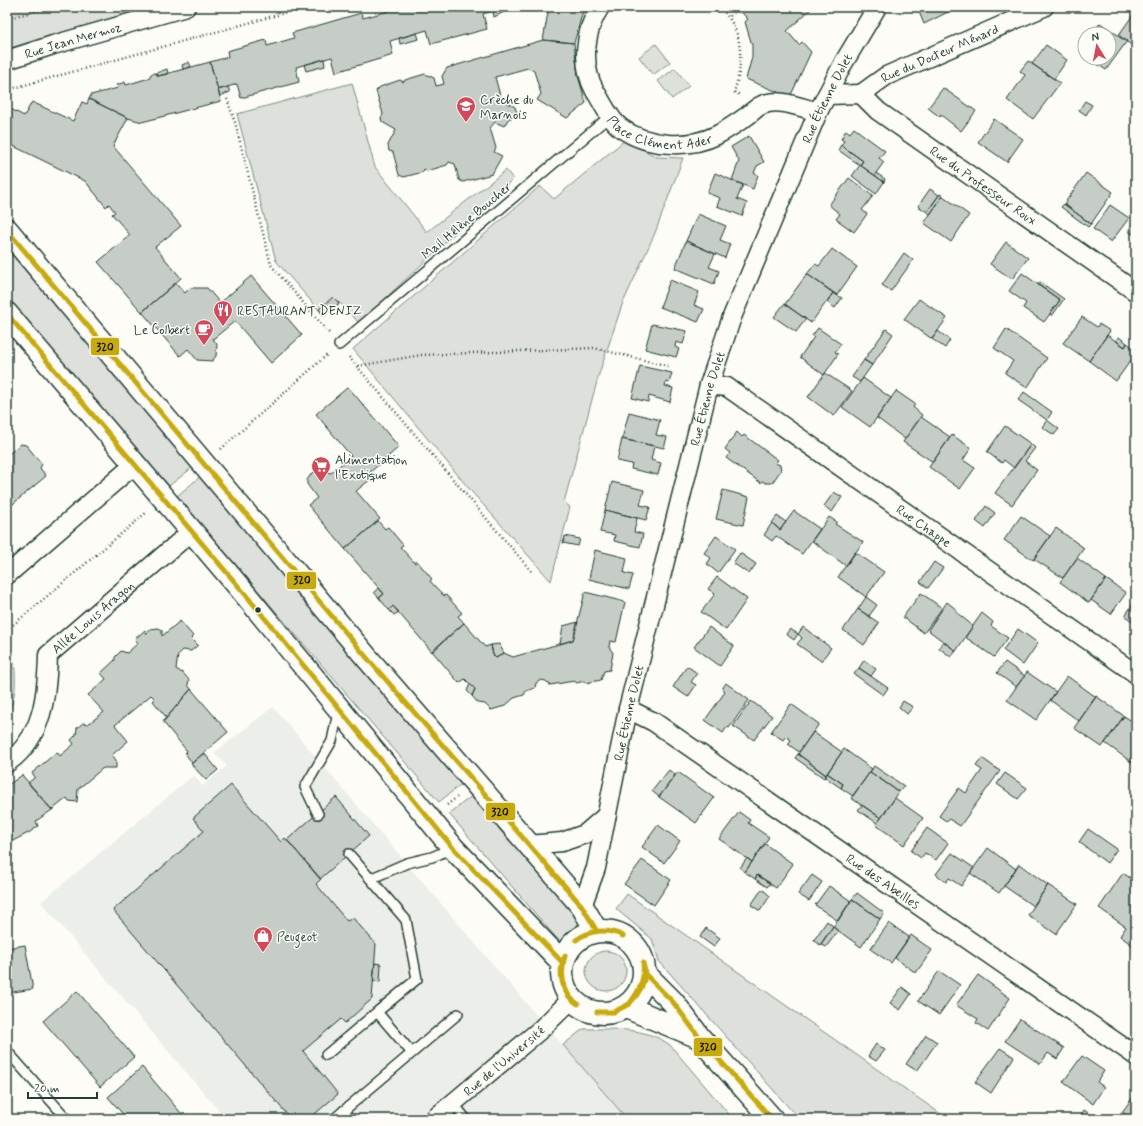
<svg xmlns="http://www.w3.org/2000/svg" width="1143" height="1126" font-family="Mynerve,sans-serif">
	<rect width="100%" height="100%" fill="#fdfcf7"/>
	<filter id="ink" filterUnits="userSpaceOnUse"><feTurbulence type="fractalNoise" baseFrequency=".025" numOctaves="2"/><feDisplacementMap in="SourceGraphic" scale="8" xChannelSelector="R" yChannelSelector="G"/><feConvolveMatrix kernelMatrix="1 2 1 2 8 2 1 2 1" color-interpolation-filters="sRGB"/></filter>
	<g filter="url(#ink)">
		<path fill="#eceee9" d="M273,707L520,996L627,1119H226L41,902L194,775L202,786L227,766L214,753Z"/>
		<path fill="#dde0db" stroke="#7e8e88" d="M7,7H148L7,49Z
			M656,44L670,62L653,75L639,57Z
			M675,68L689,86L672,99L658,81Z
			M352,83L375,167L427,232L506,170L513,179L359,323L340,303L324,316L276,261L237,114Z
			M625,140L657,157L683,158L655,233L622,305L599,374L564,502L570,507L551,581L471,491L353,349L540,186L554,199Z
			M7,249L193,467L169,486L7,297Z
			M201,476L464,782L439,802L177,496Z
			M14,663C17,683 15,700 7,718V665Z
			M474,794L584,923L573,930L560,942L449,814Z
			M627,894L948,1119H799L659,961L652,939L616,909Z
			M586 971a20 20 0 1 1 40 0a20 20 0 1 1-40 0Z
			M583,1029C612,1029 646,1027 670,1045L733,1119H627L563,1045Z"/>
		<path fill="#c6cdc7" stroke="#1f3d34" d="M388,7H507L504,12L502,8L483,14L487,29L431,44L427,30L417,33L390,41L393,55L336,72L332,57L296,67L299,82L241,98L237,84L218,90L210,62L228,57L227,51L266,40L267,46L294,38L292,33L361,13L363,18L389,11Z
			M549,7H584L574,43L543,40Z
			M749,7H813L787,31L799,45L802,42L811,52L790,97L746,79L752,57V45L745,22L748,19L742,13Z
			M917,7H951L952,10L924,24Z
			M502,8L504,12L494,17L493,11Z
			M1135,12L1136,13V48L1118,36Z
			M1100,23L1127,41L1106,70L1088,58H1109V34H1092Z
			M417,33L419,39L400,44L399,38Z
			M543,40L574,43L578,76L586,103L567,118L537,100L541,94L534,71L528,68L495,77L501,99L515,107L517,113L512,118H509L504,126L495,122L490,128L496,148L494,152L502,156L492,174L463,182L459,180L455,164L449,162L447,165L427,171L424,169L423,172L404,177L399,175L393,152L389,151L388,145L396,130L382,122L381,118L383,114L376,91L380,87L400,80L404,82L405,80L425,74L434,78L436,86L444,84L442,76L447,68Z
			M1046,45L1067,60L1054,79L1032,64Z
			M324,59L325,66L306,71L304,65Z
			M1028,61L1060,83L1033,119L1007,100L1025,75L1020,71Z
			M189,62L191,67L183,69L182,65Z
			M210,62L221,101L142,122L128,118L89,99L91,95L118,88L117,85L125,82L126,85L149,78L151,74L156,73L158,76Z
			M167,69L168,74L158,76L156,73Z
			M228,87L230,92L220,96L218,90Z
			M943,88L976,111L961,131L941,115L940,117L928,108Z
			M89,99L128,118L113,146L181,226L155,247L181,278L142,312L98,262L130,235L112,214L115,212L109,204L106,207L85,181L7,143V107L24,116L32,102L73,121L82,102L87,104Z
			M1085,101L1092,105L1086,115L1079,110Z
			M994,119L1023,139L1007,162L978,142Z
			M854,128L885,151L879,158L884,162L876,173L885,179L884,182L860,165L863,161L841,145L844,141L841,139L846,130L850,133Z
			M749,136L764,162L757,166L754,173L758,175L753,189L732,180L739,161L731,147Z
			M841,145L863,161L860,165L838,150Z
			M860,165L884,182L876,194L852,176Z
			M715,173L743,185L737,199L747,203L742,216L717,206L720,198L707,193Z
			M1086,173L1113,192L1091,224L1064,204Z
			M849,178L873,196L862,210L867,214L854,232L836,219L840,214L829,205Z
			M930,189L939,195L927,212L918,206Z
			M940,194L943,196L930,214L927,212Z
			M943,196L969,215L951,242L924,223Z
			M1064,204L1091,224L1088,227L1061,207Z
			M1110,205L1129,218L1111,242L1093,229Z
			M698,214L726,226L720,240L730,244L725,258L686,241Z
			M1136,220V236L1128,231Z
			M686,241L715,254L709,267L719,271L714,284L675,268Z
			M1006,242L1028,258L1012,279L990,264Z
			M832,249L857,267L837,295L807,274L815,264L819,266Z
			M904,253L913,260L891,291L882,285Z
			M1022,273L1060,300L1044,322L1023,308L1026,303L1009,291Z
			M807,274L833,293L811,323L785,304Z
			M251,276L302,335L271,363L235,321L213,339L217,344L216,356L212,361L197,360L188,349L180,356L142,312L176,283L185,293L190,288H207L220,303Z
			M670,280L699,292L694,305L704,309L698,322L660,307Z
			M1040,282L1064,299L1052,316L1050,314L1060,300L1038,285Z
			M833,293L842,298L835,308L827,302Z
			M333,297L339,303L324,316L319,309Z
			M919,299L947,318L932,339L904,319Z
			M784,304L806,319L796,332L774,317Z
			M1082,317L1097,327L1099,324L1110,331L1089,361L1063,343Z
			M652,324L687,331L683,344L676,342L675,347L679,349L676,357L645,349Z
			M818,328L841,344L835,352L838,354L824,375L800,357L814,337L812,336Z
			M886,329L893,334L872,365L864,360Z
			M1006,329L1047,358L1027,388L1005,373L1013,361L994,348Z
			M938,331L950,340L945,348L932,339Z
			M1107,335L1125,347L1127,343L1136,350V353L1116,381L1089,361Z
			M1119,337L1127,343L1125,347L1116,341Z
			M864,360L872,365L860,382L852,377Z
			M640,366L672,373L669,383L666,382L665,386L673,388L670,402L649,396L648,402L632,398Z
			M825,373L852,391L834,416L808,397Z
			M863,378L891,398L870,427L842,407Z
			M348,387L399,447L368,474L371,479L356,491L380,519L345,549L308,505L317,498L307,484V480L312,473L319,470L331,473L351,456L316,414Z
			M896,391L915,404L913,407L922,415L905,439L877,418Z
			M1024,392L1052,412L1047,420L1018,400Z
			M629,412L660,420L656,435L667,437L664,448L622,439Z
			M921,417L950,437L933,462L903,442Z
			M1047,420L1059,429L1054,435L1042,427Z
			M1005,426L1031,444L1014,468L1004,460L1002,463L987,452Z
			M737,432L742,437L744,435L778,460L775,463L780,465L781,470L772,483H766L762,481L761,483L726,458L730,453L725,449Z
			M952,435L971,448L963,460L975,468L960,489L929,467Z
			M622,439L654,446L651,460L661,463L658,475L631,469L632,464L617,461Z
			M21,444L26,445L42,464L40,468L46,476L7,509V450L10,453Z
			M1031,444L1035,448L1025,461L1037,470L1012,505L995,493Z
			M612,482L644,490L640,505L650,507L646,520L605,510Z
			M723,490L749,497L743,525L716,519Z
			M834,492L842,497L832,512L824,506Z
			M986,506L995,513L985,528L976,521Z
			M605,510L637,518L634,532L643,534L640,547L614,541L615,535L600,532Z
			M794,511L820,529L802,554L776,536L772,541L764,535L772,523L780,530Z
			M777,516L786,522L780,530L772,523Z
			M1021,516L1050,536L1033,560L1004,540Z
			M829,517L837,522L835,524L863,542L846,566L812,541Z
			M378,521L385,529L388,527L403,545L400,547L415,563L417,561L432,579L430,581L444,596L446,595L462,613L458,616L464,623L432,652L393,606L389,610L379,598L384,594L345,549Z
			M1056,528L1084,548L1063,578L1034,559Z
			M565,536L580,539L578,546L563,543Z
			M716,536L735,549L718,573L707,564L711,558L704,553Z
			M595,550L627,558L624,573L633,575L629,589L589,579Z
			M855,552L884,572L866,597L838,577Z
			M740,553L756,564L749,574L733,563Z
			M1077,558L1106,579L1089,603L1060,582Z
			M934,562L943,568L928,588L920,582Z
			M717,577L747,599L726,630L701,612L715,594L708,589Z
			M1106,579L1126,593L1111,614L1091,600Z
			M379,588L384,594L379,598L374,592Z
			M585,592L625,602L616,642L610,641L609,647L613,653L610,670L604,671L601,680L586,683L584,681L577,683L574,681L550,685L546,681L541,680L536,683L535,688L526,691L524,695L514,698L505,706L491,710L485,704L478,703L472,696L475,689L465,679L459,683L432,651L464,623L485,647L491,645L493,655L496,658L504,653L513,657L573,640Z
			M921,593L942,608L924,633L903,617Z
			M866,597L877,605L869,616L858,609Z
			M1136,599V629L1132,627L1135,623L1125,616Z
			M947,602L957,610L956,612L973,626L956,651L928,630Z
			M393,606L399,612L394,615L389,610Z
			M858,609L879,623L864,645L843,630Z
			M982,613L993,622L991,626L1008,638L994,657L965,637Z
			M180,621L193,636L191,638L198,645L191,651L183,650L178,655L176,669L184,674L189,680L188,685L191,689L163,722L166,717L153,701L155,699L151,695L115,725L128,741L112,755L116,760V768H103L78,789L77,802L69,801L67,798L52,810L28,783L35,777L32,773L57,752L60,756L74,744L71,740L76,735L77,728L83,723L88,724L104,712L88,695L106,679L101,673L115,660V657L121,651L127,653L138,643L135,639L145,630L147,634L150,629L159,628L162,630V636Z
			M578,622L573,640L560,644L563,626Z
			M709,627L734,646L720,666L694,647Z
			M803,627L831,648L821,661L797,644L802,638L798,634Z
			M790,629L798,634L794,640L786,634Z
			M1018,629L1038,643L1023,665L1003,650Z
			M943,641L956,651L951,657L939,648Z
			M499,644L504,653L496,658L493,655L491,645Z
			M864,660L876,669L871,676L859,668Z
			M1005,662L1025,676L1016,687L997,673Z
			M687,666L697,673L691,682L696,685L688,697L673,687Z
			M859,668L888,688L883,695L854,674Z
			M1027,672L1056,692L1036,720L1007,700Z
			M1067,676L1096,697L1079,721L1050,700Z
			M726,683L749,700L729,728L727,727L723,733L705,720L725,692L722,689Z
			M470,684L475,689L472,696L467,691Z
			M191,689L228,732L192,763L185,753L187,751L163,722Z
			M1096,696L1124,716L1102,747L1074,728Z
			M751,701L772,716L754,740L733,726Z
			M903,701L913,707L907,714L899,707Z
			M791,704L819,724L799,752L788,744L791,740L786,736L783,740L771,732Z
			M1124,716L1135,723L1133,726L1136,729V761L1134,764L1105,743Z
			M813,732L842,752L826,775L798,754Z
			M844,749L872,769L853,796L841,788L843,784L827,773Z
			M204,753L218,770L206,780L191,764Z
			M798,754L826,775L825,777L824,778L795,758Z
			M982,758L1000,771L960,826L949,819L946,821L939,816L959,788L966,793L982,770L976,766Z
			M874,766L904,786L899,792L870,772Z
			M669,770L675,775L659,797L652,791Z
			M678,772L714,798L696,823L659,797Z
			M870,772L899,792L881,818L851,798Z
			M827,773L843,784L841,788L825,777Z
			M1005,773L1027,788L1018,799L997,784Z
			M22,775L52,810L36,821L38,826L30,832L7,844V786Z
			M231,785L281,842L285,838L321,879L316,884L347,921L353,918L376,944L372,999L345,1023L341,1019L303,1051L338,1094L309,1119H291L113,910L204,831L193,818Z
			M336,797L369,836L320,879L287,840Z
			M895,798L923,818L904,845L876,825Z
			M862,805L881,818L877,823L858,810Z
			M739,812L750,820L748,823L769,837L752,862L719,839Z
			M658,825L680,841L664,863L642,847Z
			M927,828L948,843L936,860L925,853L921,858L911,851Z
			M1088,829L1117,849L1107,863L1079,842Z
			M765,844L793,864L776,888L757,875L755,879L745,872Z
			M988,848L1016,869L999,893L970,873Z
			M952,853L974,868L961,886L949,878L946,882L936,874Z
			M747,858L752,862L745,872L740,868Z
			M642,860L671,880L654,905L624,884Z
			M1019,864L1048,885L1033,906L1004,886Z
			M1123,873L1136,882V948L1120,936L1126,927L1099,908Z
			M757,875L770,883L767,887L755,879Z
			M812,875L822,882L809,901L798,894Z
			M1048,885L1077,904L1056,934L1028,915Z
			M829,886L851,901L838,921L815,905Z
			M762,889L770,896L760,911L751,905Z
			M857,893L884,913L880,919L852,899Z
			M852,899L880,919L861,947L833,927Z
			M827,921L833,926L820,945L814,940Z
			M889,923L909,937L891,963L870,949Z
			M833,927L838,931L826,947L821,944Z
			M706,928L720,938L714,947L700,937Z
			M911,935L932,950L916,973L895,958Z
			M25,945L33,989L7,993V948Z
			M375,963L381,964L380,982L373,981Z
			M939,971L960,985L939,1015L918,1001Z
			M978,975L1010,998L988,1031L976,1023L978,1019L956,1005Z
			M902,987L911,994L900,1010L890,1003Z
			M77,991L134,1057L100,1087L43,1021Z
			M1020,1019L1064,1048L1057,1059L1048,1053L1040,1064L1005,1041Z
			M926,1035L937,1042L917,1071L906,1064Z
			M876,1044L885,1050L876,1061L868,1056Z
			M1000,1048L1014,1057L991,1093L975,1082Z
			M1082,1056L1104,1071L1097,1082L1104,1087L1093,1104L1063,1082Z
			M142,1067L186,1119H127L108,1097Z
			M1136,1093V1119H1132L1122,1112Z
			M1084,1110L1097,1119H1079Z"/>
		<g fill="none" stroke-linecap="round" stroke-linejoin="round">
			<defs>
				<path id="service" d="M339,345L610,116
					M318,814L305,787L332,741L338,712
					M372,878L407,863L432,857L453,848
					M7,1051L67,1119
					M412,1053L458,1014
					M326,1055L377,1012
					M453,1103L466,1119
					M343,1111L350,1119
					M334,1119L412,1053L377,1012L417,979L406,920L349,854"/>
				<g id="minor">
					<path id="s1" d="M600,7C584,31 581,66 595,91C603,103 609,119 621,128C647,147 689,149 717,135C727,130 738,122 747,116C752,112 757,107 762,105C778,97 802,108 818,112"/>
					<path id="s2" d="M7,60L53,45L186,7"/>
					<path id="s3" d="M861,94L886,76L1044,7"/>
					<path id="s4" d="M827,95L861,94L878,111L1136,292"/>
					<path id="s5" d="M709,385L727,387L1136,674"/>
					<path d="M7,575L135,464"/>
					<path id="s6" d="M628,709L654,722L1136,1056"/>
					<path id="s7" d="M7,763C43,738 47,695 48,655L192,531"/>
					<path d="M529,845L562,842L585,834L607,815"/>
					<path id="s8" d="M582,906L596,868L628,709L709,385L732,317L818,112L844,62L877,7"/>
					<path id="s9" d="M434,1119L540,1030L572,999"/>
				</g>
				<path id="secondary" d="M7,230L368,659L557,877L582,906L596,930
					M7,314L245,594L453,848L562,962
					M562 972a41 41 0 1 1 82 0a41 41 0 1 1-82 0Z
					M645,974L673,1002L699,1037L772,1119
					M626,1007L699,1037"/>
			</defs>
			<use href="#service" stroke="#1f3d34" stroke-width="12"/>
			<use href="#minor" stroke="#1f3d34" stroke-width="21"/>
			<use href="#secondary" stroke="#1f3d34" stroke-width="25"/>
			<path stroke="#1f3d34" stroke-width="2.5" stroke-dasharray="1 3" stroke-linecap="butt" d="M719,7C744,29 744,62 734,92L740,95
				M730,16L741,7
				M7,18L56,7
				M7,90L306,7
				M227,99L235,122L271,265L329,333
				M349,357L532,572
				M358,366L421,355L594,348L668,366
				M221,449L328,354
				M7,630L147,512
				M447,805L457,797"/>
			<use href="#service" stroke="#fdfcf7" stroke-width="9"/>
			<use href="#minor" stroke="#fdfcf7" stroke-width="18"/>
			<use href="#secondary" stroke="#fdfcf7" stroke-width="22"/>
			<defs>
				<path id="bus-1" d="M7,230L368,659L582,906L596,930
					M7,314L245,594L453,848L562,962
					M576,940C589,930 608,928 623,936
					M565,956C560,972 562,995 578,1004
					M565,956C557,972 562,996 578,1004
					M645,974L673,1002L699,1037L772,1119
					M630,1003C640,990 645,979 643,963
					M630,1003C641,992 648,978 643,963
					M597,1012H614L629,1004
					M597,1012H614L629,1004"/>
			</defs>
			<use href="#bus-1" stroke="#fdfcf7" stroke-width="8"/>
			<use href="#bus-1" stroke="#c7aa0d" stroke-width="5"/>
		</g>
	</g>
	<defs>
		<symbol id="school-pin" viewBox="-11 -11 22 30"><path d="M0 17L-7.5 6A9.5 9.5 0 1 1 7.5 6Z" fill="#d1495b" stroke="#fdfcf7"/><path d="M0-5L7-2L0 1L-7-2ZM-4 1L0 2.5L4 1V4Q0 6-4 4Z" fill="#fff"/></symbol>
		<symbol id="restaurant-pin" viewBox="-11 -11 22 30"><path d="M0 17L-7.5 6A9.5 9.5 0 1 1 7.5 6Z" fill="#d1495b" stroke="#fdfcf7"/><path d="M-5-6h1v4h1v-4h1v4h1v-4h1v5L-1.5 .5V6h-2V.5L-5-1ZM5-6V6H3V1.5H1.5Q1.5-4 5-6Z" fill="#fff"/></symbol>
		<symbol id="cafe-pin" viewBox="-11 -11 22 30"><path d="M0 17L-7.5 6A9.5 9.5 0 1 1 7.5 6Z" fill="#d1495b" stroke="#fdfcf7"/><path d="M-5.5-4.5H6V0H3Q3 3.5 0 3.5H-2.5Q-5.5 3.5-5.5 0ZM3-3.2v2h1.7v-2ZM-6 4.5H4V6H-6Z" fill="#fff"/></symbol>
		<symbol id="supermarket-pin" viewBox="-11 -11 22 30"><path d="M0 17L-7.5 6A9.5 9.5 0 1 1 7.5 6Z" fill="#d1495b" stroke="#fdfcf7"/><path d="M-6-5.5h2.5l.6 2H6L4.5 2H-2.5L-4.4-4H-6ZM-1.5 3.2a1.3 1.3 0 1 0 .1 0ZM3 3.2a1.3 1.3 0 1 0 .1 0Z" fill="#fff"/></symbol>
		<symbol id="shop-pin" viewBox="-11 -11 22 30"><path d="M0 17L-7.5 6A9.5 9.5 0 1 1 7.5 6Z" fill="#d1495b" stroke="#fdfcf7"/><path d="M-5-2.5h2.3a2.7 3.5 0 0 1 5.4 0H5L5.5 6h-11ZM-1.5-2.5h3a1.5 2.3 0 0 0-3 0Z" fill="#fff"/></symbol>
	</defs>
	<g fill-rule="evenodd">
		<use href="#school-pin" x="455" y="95" width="22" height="30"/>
		<use href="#restaurant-pin" x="212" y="299" width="22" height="30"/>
		<use href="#cafe-pin" x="193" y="318" width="22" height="30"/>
		<use href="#supermarket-pin" x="310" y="455" width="22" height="30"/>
		<use href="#shop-pin" x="252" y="925" width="22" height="30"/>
	</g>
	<circle fill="#1f3d34" stroke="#fdfcf7" stroke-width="1.5" cx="258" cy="610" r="3.5"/>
	<g text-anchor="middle" stroke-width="3" stroke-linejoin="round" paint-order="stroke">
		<g font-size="13" fill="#1f3d34" stroke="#fdfcf7">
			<text dy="5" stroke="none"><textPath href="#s2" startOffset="69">Rue Jean Mermoz</textPath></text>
			<text dy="5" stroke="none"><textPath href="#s3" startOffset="89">Rue du Docteur Ménard</textPath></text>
			<text dy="5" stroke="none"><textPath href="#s8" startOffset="847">Rue Étienne Dolet</textPath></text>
			<text dy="5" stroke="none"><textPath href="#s1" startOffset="173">Place Clément Ader</textPath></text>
			<text dy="5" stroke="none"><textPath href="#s4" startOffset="187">Rue du Professeur Roux</textPath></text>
			<text transform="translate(466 220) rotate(-40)" y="5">Mail Hélène Boucher</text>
			<text dy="5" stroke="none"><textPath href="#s8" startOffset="523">Rue Étienne Dolet</textPath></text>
			<text dy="5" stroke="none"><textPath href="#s5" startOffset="259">Rue Chappe</textPath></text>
			<text dy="5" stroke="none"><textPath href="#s7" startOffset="179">Allée Louis Aragon</textPath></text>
			<text dy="5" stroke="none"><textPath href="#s8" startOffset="199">Rue Étienne Dolet</textPath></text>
			<text dy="5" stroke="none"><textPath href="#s6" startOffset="308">Rue des Abeilles</textPath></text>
			<text dy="5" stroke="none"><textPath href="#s9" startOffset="91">Rue de l'Université</textPath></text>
		</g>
		<g font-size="13" fill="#1f3d34" stroke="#fdfcf7" text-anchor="start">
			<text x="480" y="104">Crèche du<tspan x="480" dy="15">Marnois</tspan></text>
			<text x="237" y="315">RESTAURANT DENIZ</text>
			<text x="190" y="334" text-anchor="end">Le Colbert</text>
			<text x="335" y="464">Alimentation<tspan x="335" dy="15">l'Exotique</tspan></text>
			<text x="277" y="941">Peugeot</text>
		</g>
	</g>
	<g stroke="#fdfcf7" stroke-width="1.5">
		<rect x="90" y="337" width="30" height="19" rx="4" fill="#c7aa0d"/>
		<rect x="286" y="571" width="31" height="19" rx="4" fill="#c7aa0d"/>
		<rect x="485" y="802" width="31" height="19" rx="4" fill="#c7aa0d"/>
		<rect x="693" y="1037" width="30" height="20" rx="4" fill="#c7aa0d"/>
	</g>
	<g font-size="11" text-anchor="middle" font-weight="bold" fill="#111">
		<text x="105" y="351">320</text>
		<text x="302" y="584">320</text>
		<text x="500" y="816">320</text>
		<text x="708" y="1051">320</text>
	</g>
	<rect width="1143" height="1126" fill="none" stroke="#fdfcf7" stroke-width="24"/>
	<rect x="12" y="12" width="1119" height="1102" fill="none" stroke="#1f3d34" stroke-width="1.5" filter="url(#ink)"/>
	<g transform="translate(1097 46) rotate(350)"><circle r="19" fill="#fdfcf7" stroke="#a4b0a9"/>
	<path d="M0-3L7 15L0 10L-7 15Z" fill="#d1495b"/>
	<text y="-6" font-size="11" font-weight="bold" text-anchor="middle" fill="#1f3d34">N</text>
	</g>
	<path d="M28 1092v6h69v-6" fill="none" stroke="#1f3d34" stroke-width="2"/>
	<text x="34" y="1092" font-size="12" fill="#1f3d34" stroke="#fdfcf7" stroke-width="3" paint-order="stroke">20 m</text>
</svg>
